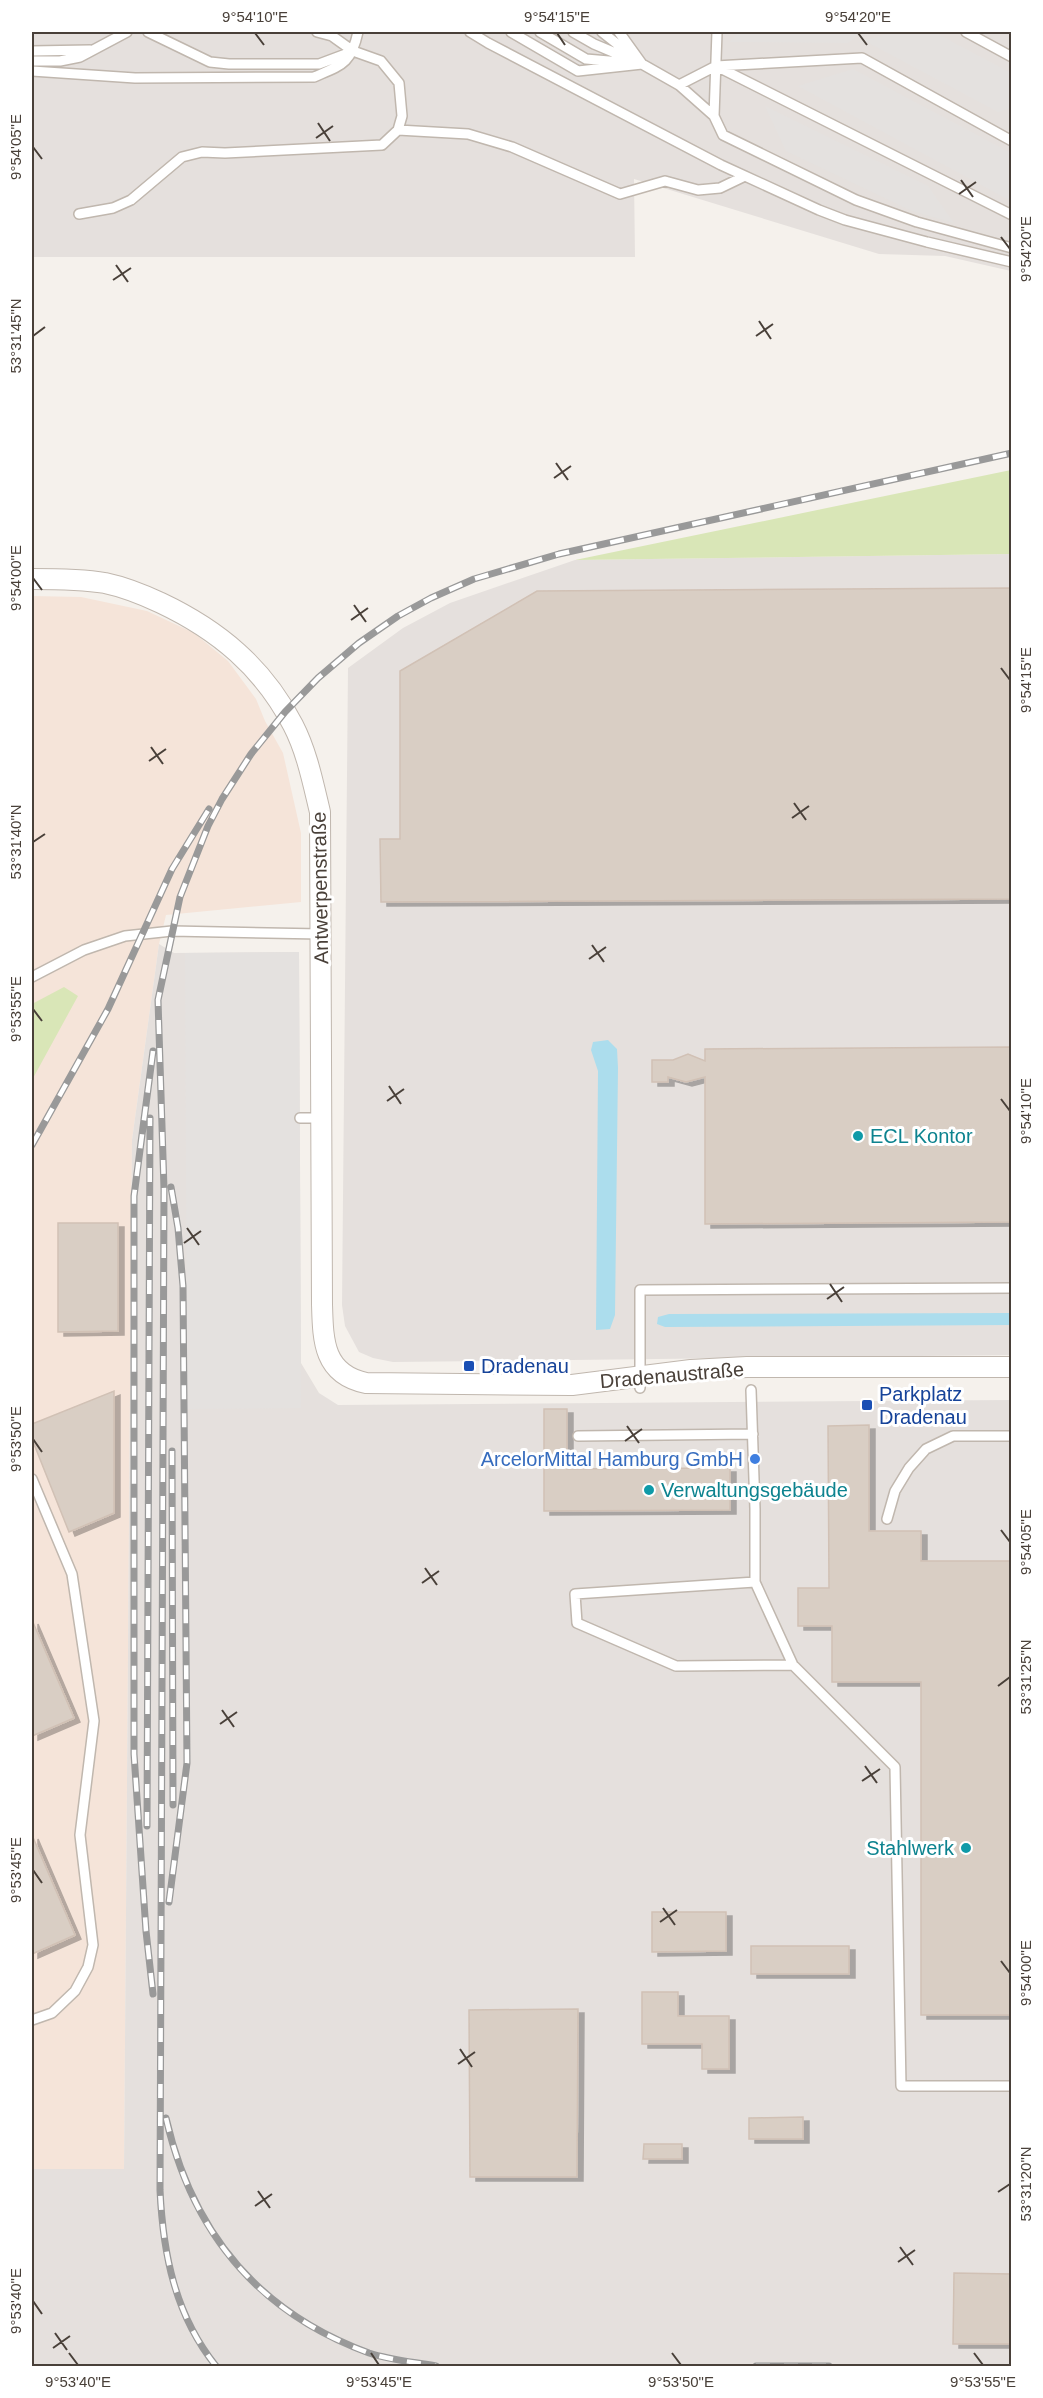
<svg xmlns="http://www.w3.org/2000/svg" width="1043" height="2398" font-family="Arial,sans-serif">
	<defs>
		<filter id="shadow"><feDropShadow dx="6" dy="4" stdDeviation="0" flood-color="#0004"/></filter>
	</defs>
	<rect width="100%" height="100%" fill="#f5f1ec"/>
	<path fill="#f5e4d9" d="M32,596L81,597L147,611L194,633L228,661L256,699L265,721L283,753L301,833V902L166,915L159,944L132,1140L124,2169H32Z"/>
	<path fill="#e5e0dd" d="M32,32H1011V271L945,256L879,254L634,179L635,257H32Z
		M1011,554V1355L393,1362L373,1358L359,1352L345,1326L342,1305L348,668L403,628L450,603L575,560Z
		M159,944L174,953L299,952L301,1363L319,1393L338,1405L1011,1400V2366H32V2169H124L132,1140Z"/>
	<path fill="#d9e6b7" d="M1011,470V554L575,560Z
		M64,987L78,996L32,1080V1004Z"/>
	<path fill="#e4e1df" d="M739,32H861L848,43L729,42Z
		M893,32H934L1011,73V108L998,112L867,42L857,43Z
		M853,69L1011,153V201L798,86Z
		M765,106L928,186L954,223L912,211L786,151Z
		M299,952L301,1408L187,1409L185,953Z"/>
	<path fill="#acdded" d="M608,1040L617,1049L618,1068L615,1315L610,1329L596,1330L598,1071L591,1050L593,1042Z
		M1012,1313L1011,1325L665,1327L657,1324L658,1317L669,1314Z"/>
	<path fill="#d9cec4" stroke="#d1c1b5" stroke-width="1.5" filter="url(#shadow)" d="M1011,588V899L381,902L380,839H400V671L537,591Z
		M1011,1047V1222L705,1224V1077L686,1082L668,1077V1082H652V1060H673L688,1054L705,1061V1049Z
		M58,1223H118V1331L58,1332Z
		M114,1391V1513L69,1532L32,1439V1424Z
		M544,1409H567V1469L730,1468V1510L544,1511Z
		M869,1425V1531H921V1561H1011V2015H921V1682H832V1626H798V1588H829L828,1426Z
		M32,1620L74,1718L32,1736Z
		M32,1835L75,1935L32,1954Z
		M652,1912H726V1951L652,1952Z
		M751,1946H849V1974H751Z
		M642,1992H678V2016H729V2069H702V2044H642Z
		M578,2009L577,2177H470L469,2010Z
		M803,2117V2139H749V2118Z
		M644,2144H682V2159H643Z
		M954,2273L1011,2274V2344H953Z"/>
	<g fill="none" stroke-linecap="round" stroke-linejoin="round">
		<defs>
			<path id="service" d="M148,32L210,62L229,64H319L351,52
				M470,32L488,43L721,165L819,210L845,220L927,242L1012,262
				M511,32L578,71L642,64
				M540,32L586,59L620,62
				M573,32L594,44L639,63
				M602,32L631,55
				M619,32L642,64L679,85L714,116
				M717,32L714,116L723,135L856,200L917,222L1012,248
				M966,32L1012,57
				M32,51L90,50
				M32,61H60L80,57L127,32
				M718,67L1012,215
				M32,71L135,78L314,77C342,65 351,64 358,32
				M679,85L716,66L862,58L1012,141
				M398,130L468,134L512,147L620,194L665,181L698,190L720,188L745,176
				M79,214L113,208L131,200L182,157L202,152L225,153L382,145L398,130L402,116L399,83L381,61L353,51L332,36L317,32
				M32,977L84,950L125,936L172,931L321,934
				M300,1118H322
				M640,1388V1290L1012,1288
				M751,1390L755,1509V1582L793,1665L895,1767L901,2086H1012
				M578,1436L753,1434
				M32,1479L72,1574L94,1721L80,1835L93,1945L88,1967L75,1991L52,2013L32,2020
				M887,1519L895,1491L909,1468L926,1449L953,1436H1012
				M755,1582L575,1594L577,1623L676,1666L793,1665"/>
			<path id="minor" d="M32,579C56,579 81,579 105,583C124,587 144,595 161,603C218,630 263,667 293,725C307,752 313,783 320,812L322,1304C323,1340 323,1374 366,1383L572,1385L691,1370L747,1367H1012"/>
		</defs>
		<use href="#service" stroke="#c0b7ae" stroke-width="12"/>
		<use href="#minor" stroke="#c0b7ae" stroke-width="22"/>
		<use href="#service" stroke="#fff" stroke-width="9"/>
		<use href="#minor" stroke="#fff" stroke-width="20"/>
		<defs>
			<path id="rail" d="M153,1051L134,1196V1754L146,1931L153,1994
				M32,1145L108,1009L172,869L209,809
				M172,1451L173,1805
				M147,1826L150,1118
				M169,1902L187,1763L183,1286L178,1228L171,1187
				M166,2118C192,2232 257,2312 369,2353C390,2360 414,2362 436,2366
				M216,2366C175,2315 163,2254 160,2190L164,1189L158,1000L180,897L208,826L222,799L251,754L285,712L318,678L359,643L398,616L431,598L474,579L559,554L1012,453
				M756,2366H829"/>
		</defs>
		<use href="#rail" stroke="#999" stroke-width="7"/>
		<use href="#rail" stroke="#fff" stroke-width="4.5" stroke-dasharray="14" stroke-linecap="butt"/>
	</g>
	<path fill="none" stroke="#494039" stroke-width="2" d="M255,33L264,45M557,33L565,45M858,33L867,45M318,123L330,141M316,138L333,126M33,147L42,159M961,180L973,197M959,194L976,182M1001,237L1010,249M116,265L128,282M113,280L131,268M759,321L771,339M33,336L45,327M756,336L773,324M556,463L568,480M554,478L571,466M33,578L42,590M354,605L366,622M351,620L368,608M1001,668L1010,680M151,747L163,764M149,761L166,749M794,803L806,820M792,818L809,806M33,842L45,834M592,945L604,962M589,959L606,947M33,1009L42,1021M389,1086L401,1104M1001,1099L1010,1111M387,1101L404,1089M187,1228L199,1245M184,1243L201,1231M830,1284L842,1302M827,1299L844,1287M627,1426L639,1443M33,1439L42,1452M625,1441L642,1429M1001,1530L1010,1542M425,1568L437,1585M422,1583L439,1571M998,1686L1010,1677M222,1710L234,1727M220,1724L237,1712M865,1766L877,1783M862,1781L880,1769M33,1870L42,1883M663,1908L675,1925M660,1922L677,1910M1001,1961L1010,1973M460,2049L472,2067M458,2064L475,2052M258,2191L270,2208M998,2192L1010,2184M255,2206L272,2194M900,2247L913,2265M898,2262L915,2250M33,2301L42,2314M55,2333L67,2350M53,2348L70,2336M69,2353L78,2365M371,2353L379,2365M672,2353L681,2365M974,2353L983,2365"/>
	<g fill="#0f9aa8" stroke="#fff" stroke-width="2">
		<circle cx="858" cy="1136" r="6"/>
		<circle cx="649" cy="1490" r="6"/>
		<circle cx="966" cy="1848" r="6"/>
	</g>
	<g fill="#1a4fb4" stroke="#fff" stroke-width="2">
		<rect x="463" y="1360" width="12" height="12" rx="3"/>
		<rect x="861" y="1399" width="12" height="12" rx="3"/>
	</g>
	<circle fill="#3f7fe0" stroke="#fff" stroke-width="2" cx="755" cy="1459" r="6"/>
	<g text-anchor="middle" stroke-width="6" stroke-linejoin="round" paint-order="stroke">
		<g font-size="20" fill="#494039" stroke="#fff">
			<text transform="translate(320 888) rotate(-91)" y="7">Antwerpenstraße</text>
			<text transform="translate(672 1375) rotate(-5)" y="7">Dradenaustraße</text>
		</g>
		<g font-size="20" fill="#0d838f" stroke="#fff" text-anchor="start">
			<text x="870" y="1143">ECL Kontor</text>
			<text x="661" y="1497">Verwaltungsgebäude</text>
			<text x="954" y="1855" text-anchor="end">Stahlwerk</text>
		</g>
		<g font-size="20" fill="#164399" stroke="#fff" text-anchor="start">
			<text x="481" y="1373">Dradenau</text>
			<text x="879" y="1401">Parkplatz<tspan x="879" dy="23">Dradenau</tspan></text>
		</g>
		<g font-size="20" fill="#366cbe" stroke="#fff" text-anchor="end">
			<text x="743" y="1466">ArcelorMittal Hamburg GmbH</text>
		</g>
	</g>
	<rect width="1043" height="2398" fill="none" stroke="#ffffff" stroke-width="66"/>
	<rect x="33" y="33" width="977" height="2332" fill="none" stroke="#494039" stroke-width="2"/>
	<g font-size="15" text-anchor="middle" fill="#494039">
		<text x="255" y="22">9°54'10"E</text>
		<text x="557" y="22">9°54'15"E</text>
		<text x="858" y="22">9°54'20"E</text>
		<text transform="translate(16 147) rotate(-90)" y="5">9°54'05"E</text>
		<text transform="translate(1026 249) rotate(-90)" y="5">9°54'20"E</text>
		<text transform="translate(16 336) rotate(-90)" y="5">53°31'45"N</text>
		<text transform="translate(16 578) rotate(-90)" y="5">9°54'00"E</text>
		<text transform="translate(1026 680) rotate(-90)" y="5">9°54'15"E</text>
		<text transform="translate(16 842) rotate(-90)" y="5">53°31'40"N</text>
		<text transform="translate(16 1009) rotate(-90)" y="5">9°53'55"E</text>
		<text transform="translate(1026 1111) rotate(-90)" y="5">9°54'10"E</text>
		<text transform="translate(16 1439) rotate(-90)" y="5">9°53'50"E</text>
		<text transform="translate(1026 1542) rotate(-90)" y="5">9°54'05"E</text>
		<text transform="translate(1026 1677) rotate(-90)" y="5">53°31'25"N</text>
		<text transform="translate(16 1870) rotate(-90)" y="5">9°53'45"E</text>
		<text transform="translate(1026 1973) rotate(-90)" y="5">9°54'00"E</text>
		<text transform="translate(1026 2184) rotate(-90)" y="5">53°31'20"N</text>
		<text transform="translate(16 2301) rotate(-90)" y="5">9°53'40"E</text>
		<text x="78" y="2387">9°53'40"E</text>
		<text x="379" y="2387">9°53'45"E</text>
		<text x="681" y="2387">9°53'50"E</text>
		<text x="983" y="2387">9°53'55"E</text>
	</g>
</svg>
